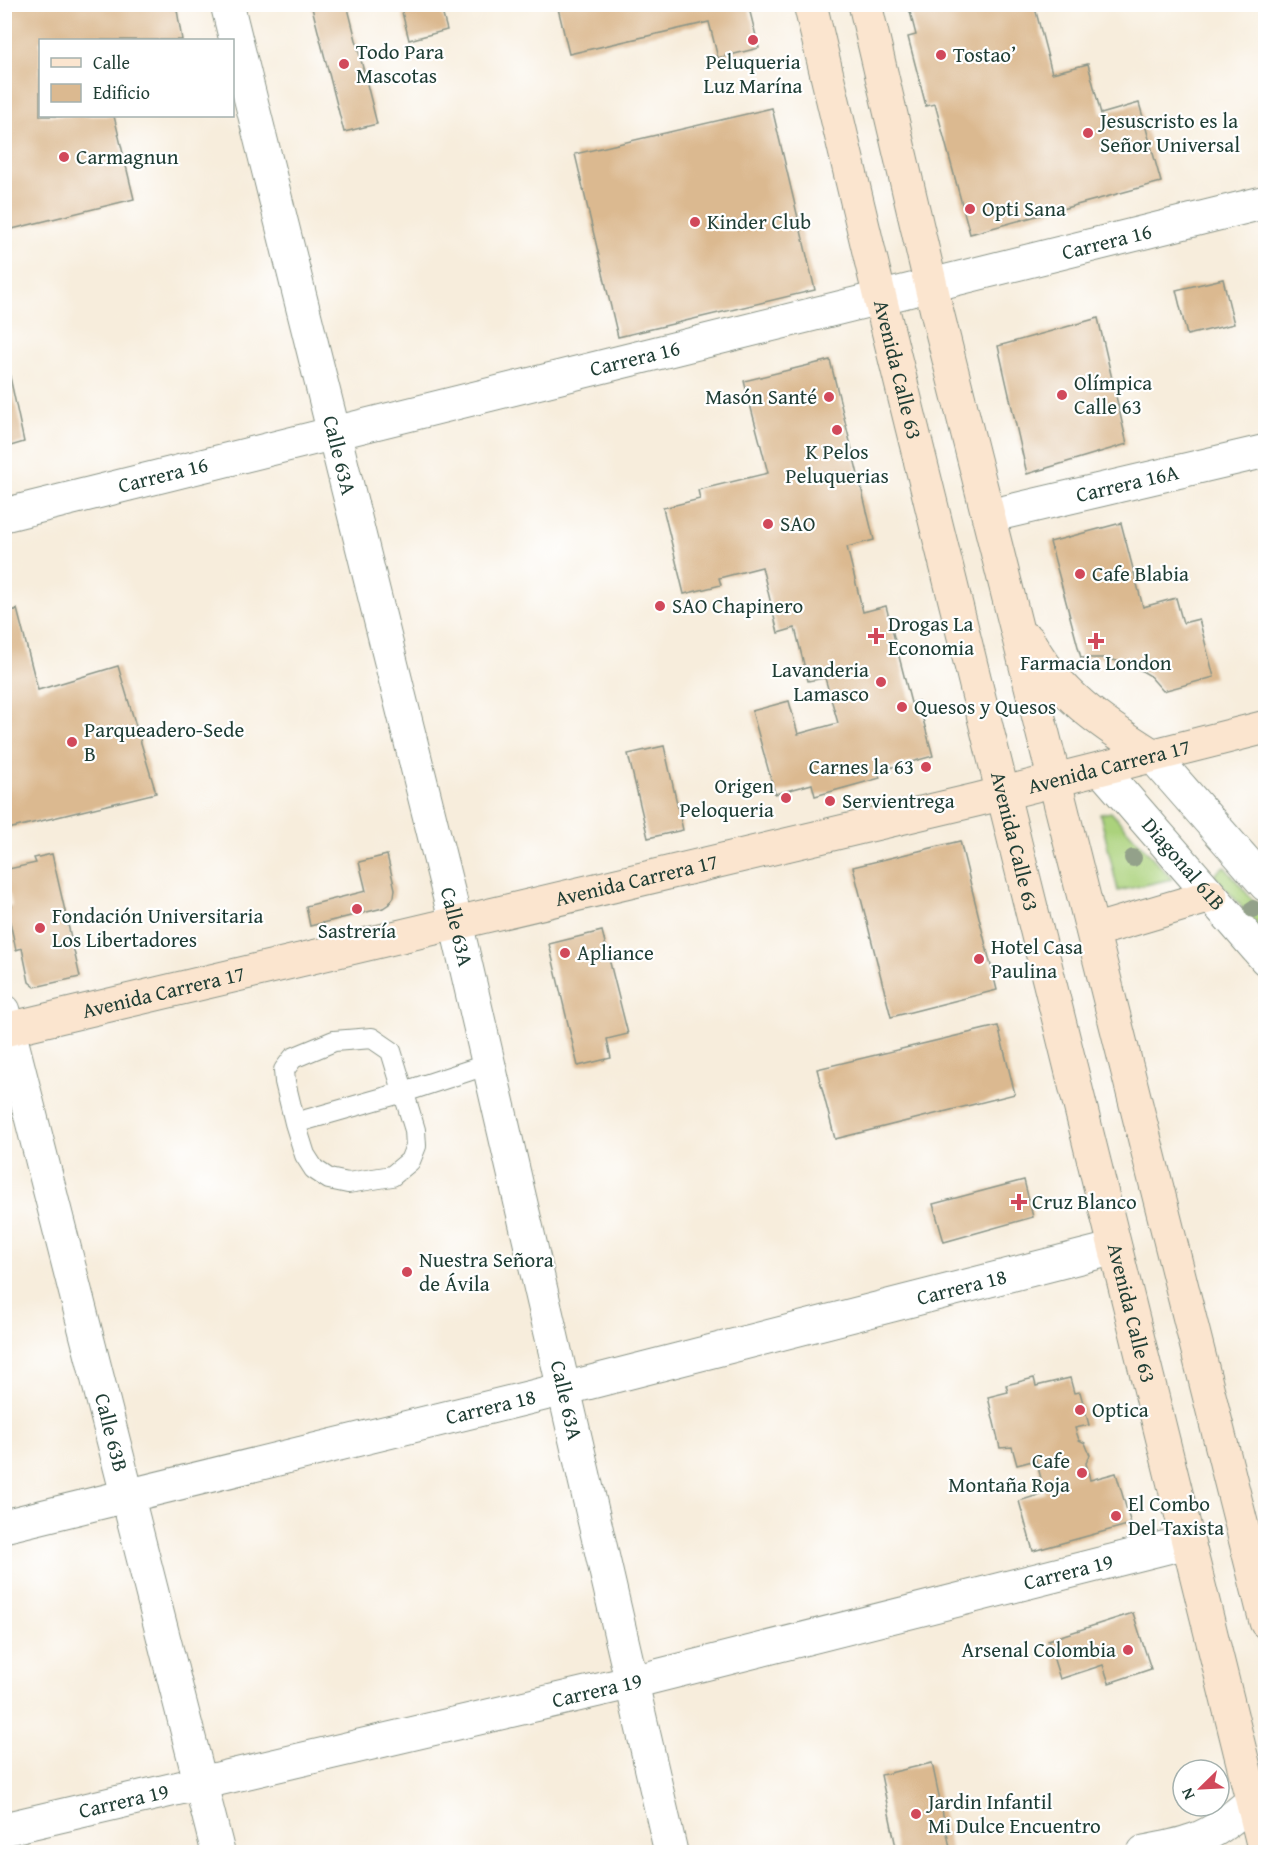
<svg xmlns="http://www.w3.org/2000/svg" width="1270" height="1857" font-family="'Gentium Book Plus',serif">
	<rect width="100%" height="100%" fill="#fff"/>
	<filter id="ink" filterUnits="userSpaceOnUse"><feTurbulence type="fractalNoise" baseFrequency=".0167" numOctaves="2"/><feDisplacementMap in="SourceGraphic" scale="12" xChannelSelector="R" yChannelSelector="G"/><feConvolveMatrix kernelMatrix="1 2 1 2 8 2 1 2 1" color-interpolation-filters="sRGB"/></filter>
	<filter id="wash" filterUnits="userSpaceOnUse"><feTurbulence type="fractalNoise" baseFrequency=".008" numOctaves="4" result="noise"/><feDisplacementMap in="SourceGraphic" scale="24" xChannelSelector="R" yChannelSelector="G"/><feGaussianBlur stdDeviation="1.35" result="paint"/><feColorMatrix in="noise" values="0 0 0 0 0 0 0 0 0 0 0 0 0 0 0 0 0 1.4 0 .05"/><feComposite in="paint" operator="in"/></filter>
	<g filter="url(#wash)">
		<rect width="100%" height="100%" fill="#f7eddc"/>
		<path fill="#abd27c" stroke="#658858" stroke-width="1.5" d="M1111,812L1172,879L1118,891L1100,814Z
			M1224,866L1265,915V934L1214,875Z"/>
		<g id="blocks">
			<path fill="#dbb990" d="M4,4H176L182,40H40V116H114L134,199L4,231Z
				M311,4H347L377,124L344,132Z
				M400,4H440L447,30L409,40Z
				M557,4H748L759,48L718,58L709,22L569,54Z
				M908,4H1034L1052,73L1088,64L1101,114L1139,103L1161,182L970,234L935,104L926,106L908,37L916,35Z
				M772,108L815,290L618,337L575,154Z
				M1223,279L1234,324L1187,335L1176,290Z
				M1098,318L1127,444L1027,474L998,346Z
				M4,349L24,442L4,448Z
				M830,360L874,540L847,547L863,612L886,606L911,703L918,701L933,756L878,771L880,778L815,796L812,784L775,794L752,711L789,701L798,734L838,723L825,678L808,681L795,628L778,633L762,567L719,578L721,585L684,594L663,508L700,499L698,490L768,473L744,381Z
				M1121,523L1143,607L1176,598L1183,623L1199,619L1214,677L1163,691L1149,675L1130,664L1104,658H1081L1050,542Z
				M17,609L38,690L118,666L156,793L4,830V614Z
				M664,746L683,830L648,838L628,754Z
				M960,841L997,990L891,1017L853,867Z
				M52,854L80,977L35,987L29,982L22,948L16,950L7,908L12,906L4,870L36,863L34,858Z
				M387,855L395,889L394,897L389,904L383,908L310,926L306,906L366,891L359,862Z
				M602,931L628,1034L607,1039L611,1058L578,1066L549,944Z
				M998,1026L1015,1094L835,1139L817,1069Z
				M1024,1180L1033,1217L944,1242L933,1204Z
				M1034,1378L1036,1386L1070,1378L1074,1393L1080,1392L1089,1425L1075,1428L1079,1440L1085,1443L1090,1455L1086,1463L1090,1480L1116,1473L1131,1524L1033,1551L1019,1501L1045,1493L1036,1460L1017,1465L1012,1447L1000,1448L988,1397L1008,1392L1006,1385Z
				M1133,1613L1151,1669L1109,1683L1103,1665L1060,1679L1048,1640Z
				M932,1763L951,1852H897L881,1775Z"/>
		</g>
	</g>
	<g filter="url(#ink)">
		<use href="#blocks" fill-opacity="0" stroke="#8b9588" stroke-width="1.5"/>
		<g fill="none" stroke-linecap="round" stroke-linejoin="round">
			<defs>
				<path id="service" d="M372,1038L391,1051L415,1130L416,1146L410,1161L392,1176L348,1183L329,1179L314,1169L305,1155L295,1123L285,1082L284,1070L293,1058L334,1041Z
					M295,1123L404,1092L489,1064"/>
				<g id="minor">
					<path id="s1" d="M227,4L456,923L671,1852"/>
					<path id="s2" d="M4,515C424,409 846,308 1266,202"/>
					<path id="s3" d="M989,516L1266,451"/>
					<path id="s4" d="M4,1011L218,1852"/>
					<path id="s5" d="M4,1526L564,1389L1115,1248"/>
					<path id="s6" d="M4,1829L633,1682L1187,1542"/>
				</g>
				<g id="tertiary">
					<path d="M1152,755L1266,885"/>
					<path id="s7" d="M1101,769L1266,959"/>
					<path d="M1144,1852C1161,1849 1178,1846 1194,1840C1219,1832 1245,1807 1266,1790"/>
				</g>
				<g id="secondary">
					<path id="s8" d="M810,4L880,298L1265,1852"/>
					<path d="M865,4L938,316L1266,1622"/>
					<path d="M1028,640C1058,694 1101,723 1152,755"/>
					<path d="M1093,931L1211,896"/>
					<path id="s9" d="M4,1030L976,800L1266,727"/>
				</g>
			</defs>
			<use href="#service" stroke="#8b9588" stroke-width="22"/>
			<use href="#minor" stroke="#8b9588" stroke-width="35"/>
			<use href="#tertiary" stroke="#8b9588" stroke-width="35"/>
			<use href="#secondary" stroke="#8b9588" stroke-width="35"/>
			<use href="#service" stroke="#fff" stroke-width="20"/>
			<use href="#minor" stroke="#fff" stroke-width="33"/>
			<use href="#tertiary" stroke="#fff" stroke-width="33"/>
			<use href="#secondary" stroke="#fbe5cf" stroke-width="33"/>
		</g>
		<g fill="#93a18a">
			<circle cx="1133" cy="858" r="9"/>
			<circle cx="1253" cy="909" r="9"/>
		</g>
	</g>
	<g fill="#d1495b" stroke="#fff" stroke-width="2">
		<circle cx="753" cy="40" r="6"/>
		<circle cx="941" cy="55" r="6"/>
		<circle cx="344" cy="64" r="6"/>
		<circle cx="1088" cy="133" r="6"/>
		<circle cx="64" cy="157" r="6"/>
		<circle cx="970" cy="209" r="6"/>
		<circle cx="695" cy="222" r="6"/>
		<circle cx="1062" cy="395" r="6"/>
		<circle cx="829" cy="397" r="6"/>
		<circle cx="837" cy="430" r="6"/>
		<circle cx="768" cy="524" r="6"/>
		<circle cx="1080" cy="574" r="6"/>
		<circle cx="660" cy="606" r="6"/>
		<path d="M873 627h6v6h6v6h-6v6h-6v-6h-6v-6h6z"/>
		<path d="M1093 632h6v6h6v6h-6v6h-6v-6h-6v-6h6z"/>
		<circle cx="881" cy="682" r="6"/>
		<circle cx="902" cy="707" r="6"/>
		<circle cx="72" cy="742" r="6"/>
		<circle cx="926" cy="767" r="6"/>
		<circle cx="786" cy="798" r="6"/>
		<circle cx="830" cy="801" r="6"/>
		<circle cx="357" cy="909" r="6"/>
		<circle cx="40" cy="928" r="6"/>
		<circle cx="565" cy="953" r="6"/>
		<circle cx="979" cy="959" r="6"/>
		<path d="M1016 1193h6v6h6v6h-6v6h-6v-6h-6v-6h6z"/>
		<circle cx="407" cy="1272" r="6"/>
		<circle cx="1080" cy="1410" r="6"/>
		<circle cx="1082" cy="1473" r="6"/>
		<circle cx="1116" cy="1516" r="6"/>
		<circle cx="1128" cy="1650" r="6"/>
		<circle cx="916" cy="1814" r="6"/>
	</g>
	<g text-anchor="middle" stroke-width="4.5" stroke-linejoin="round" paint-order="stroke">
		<g font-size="21" fill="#1f3d34" stroke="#fff" text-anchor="start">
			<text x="356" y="59">Todo Para<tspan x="356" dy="24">Mascotas</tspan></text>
			<text x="953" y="62">Tostao’</text>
			<text x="753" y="69" text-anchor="middle">Peluqueria<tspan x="753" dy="24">Luz Marína</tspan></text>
			<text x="1100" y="128">Jesuscristo es la<tspan x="1100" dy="24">Señor Universal</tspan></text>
			<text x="76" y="164">Carmagnun</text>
			<text x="982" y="216">Opti Sana</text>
			<text x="707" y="229">Kinder Club</text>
			<text x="1074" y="390">Olímpica<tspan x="1074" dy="24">Calle 63</tspan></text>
			<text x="817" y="404" text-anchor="end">Masón Santé</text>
			<text x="837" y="459" text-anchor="middle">K Pelos<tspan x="837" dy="24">Peluquerias</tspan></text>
			<text x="780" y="531">SAO</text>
			<text x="1092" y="581">Cafe Blabia</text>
			<text x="672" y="613">SAO Chapinero</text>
			<text x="888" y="631">Drogas La<tspan x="888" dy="24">Economia</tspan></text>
			<text x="1096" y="670" text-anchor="middle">Farmacia London</text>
			<text x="869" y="677" text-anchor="end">Lavanderia<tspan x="869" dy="24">Lamasco</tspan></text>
			<text x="914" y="714">Quesos y Quesos</text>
			<text x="84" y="737">Parqueadero-Sede<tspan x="84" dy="24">B</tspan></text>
			<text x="914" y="774" text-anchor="end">Carnes la 63</text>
			<text x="774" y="793" text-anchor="end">Origen<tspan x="774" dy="24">Peloqueria</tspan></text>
			<text x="842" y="808">Servientrega</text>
			<text x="52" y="923">Fondación Universitaria<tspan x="52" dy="24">Los Libertadores</tspan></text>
			<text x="357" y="938" text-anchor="middle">Sastrería</text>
			<text x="991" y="954">Hotel Casa<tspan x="991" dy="24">Paulina</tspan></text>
			<text x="577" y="960">Apliance</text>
			<text x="1032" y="1209">Cruz Blanco</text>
			<text x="419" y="1267">Nuestra Señora<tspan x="419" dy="24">de Ávila</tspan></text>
			<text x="1092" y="1417">Optica</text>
			<text x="1070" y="1468" text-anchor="end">Cafe<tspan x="1070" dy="24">Montaña Roja</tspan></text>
			<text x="1128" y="1511">El Combo<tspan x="1128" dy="24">Del Taxista</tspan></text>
			<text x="1116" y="1657" text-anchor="end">Arsenal Colombia</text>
			<text x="928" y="1809">Jardin Infantil<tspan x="928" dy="24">Mi Dulce Encuentro</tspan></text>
		</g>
		<g font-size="21" fill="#1f3d34" stroke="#fff">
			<text dy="7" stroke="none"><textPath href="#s2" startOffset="1136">Carrera 16</textPath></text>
			<text dy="7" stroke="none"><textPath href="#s2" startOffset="650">Carrera 16</textPath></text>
			<text dy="7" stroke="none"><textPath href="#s8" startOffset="376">Avenida Calle 63</textPath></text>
			<text dy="7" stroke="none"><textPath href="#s1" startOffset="465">Calle 63A</textPath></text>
			<text dy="7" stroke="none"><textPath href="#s2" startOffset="164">Carrera 16</textPath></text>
			<text dy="7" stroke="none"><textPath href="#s3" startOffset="142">Carrera 16A</textPath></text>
			<text dy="7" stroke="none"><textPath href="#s9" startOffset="1136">Avenida Carrera 17</textPath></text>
			<text dy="7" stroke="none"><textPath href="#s8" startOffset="862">Avenida Calle 63</textPath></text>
			<text dy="7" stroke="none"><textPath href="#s7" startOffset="126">Diagonal 61B</textPath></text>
			<text dy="7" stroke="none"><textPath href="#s9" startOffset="650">Avenida Carrera 17</textPath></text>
			<text dy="7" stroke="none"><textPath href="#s1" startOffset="951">Calle 63A</textPath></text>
			<text dy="7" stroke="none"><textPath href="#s9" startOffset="164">Avenida Carrera 17</textPath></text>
			<text dy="7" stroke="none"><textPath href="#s5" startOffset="987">Carrera 18</textPath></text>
			<text dy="7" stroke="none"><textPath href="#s8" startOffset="1348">Avenida Calle 63</textPath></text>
			<text dy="7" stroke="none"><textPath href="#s1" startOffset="1437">Calle 63A</textPath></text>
			<text dy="7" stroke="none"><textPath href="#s5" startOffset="501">Carrera 18</textPath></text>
			<text dy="7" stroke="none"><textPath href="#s4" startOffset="435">Calle 63B</textPath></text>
			<text dy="7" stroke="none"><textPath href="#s6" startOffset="1095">Carrera 19</textPath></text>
			<text dy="7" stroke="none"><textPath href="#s6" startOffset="609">Carrera 19</textPath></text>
			<text dy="7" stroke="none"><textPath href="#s6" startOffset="123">Carrera 19</textPath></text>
		</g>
	</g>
	<rect width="1270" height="1857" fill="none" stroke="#fff" stroke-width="24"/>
	<rect x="39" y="39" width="195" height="78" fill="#ffffff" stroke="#a5b1ae" stroke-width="1.5"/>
	<rect x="51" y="58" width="30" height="9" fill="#fbe5cf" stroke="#a5b1ae" stroke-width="1.5"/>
	<text x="93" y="69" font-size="18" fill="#1f3d34">Calle</text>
	<rect x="51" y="84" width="30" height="18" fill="#dbb990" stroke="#a5b1ae" stroke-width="1.5"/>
	<text x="93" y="99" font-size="18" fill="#1f3d34">Edificio</text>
	<g transform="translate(1201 1788) rotate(246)"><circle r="28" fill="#ffffff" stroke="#a5b1ae" stroke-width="1.5"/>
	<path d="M0-4.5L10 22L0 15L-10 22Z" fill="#d1495b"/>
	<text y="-9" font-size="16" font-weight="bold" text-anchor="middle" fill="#1f3d34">N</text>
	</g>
</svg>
